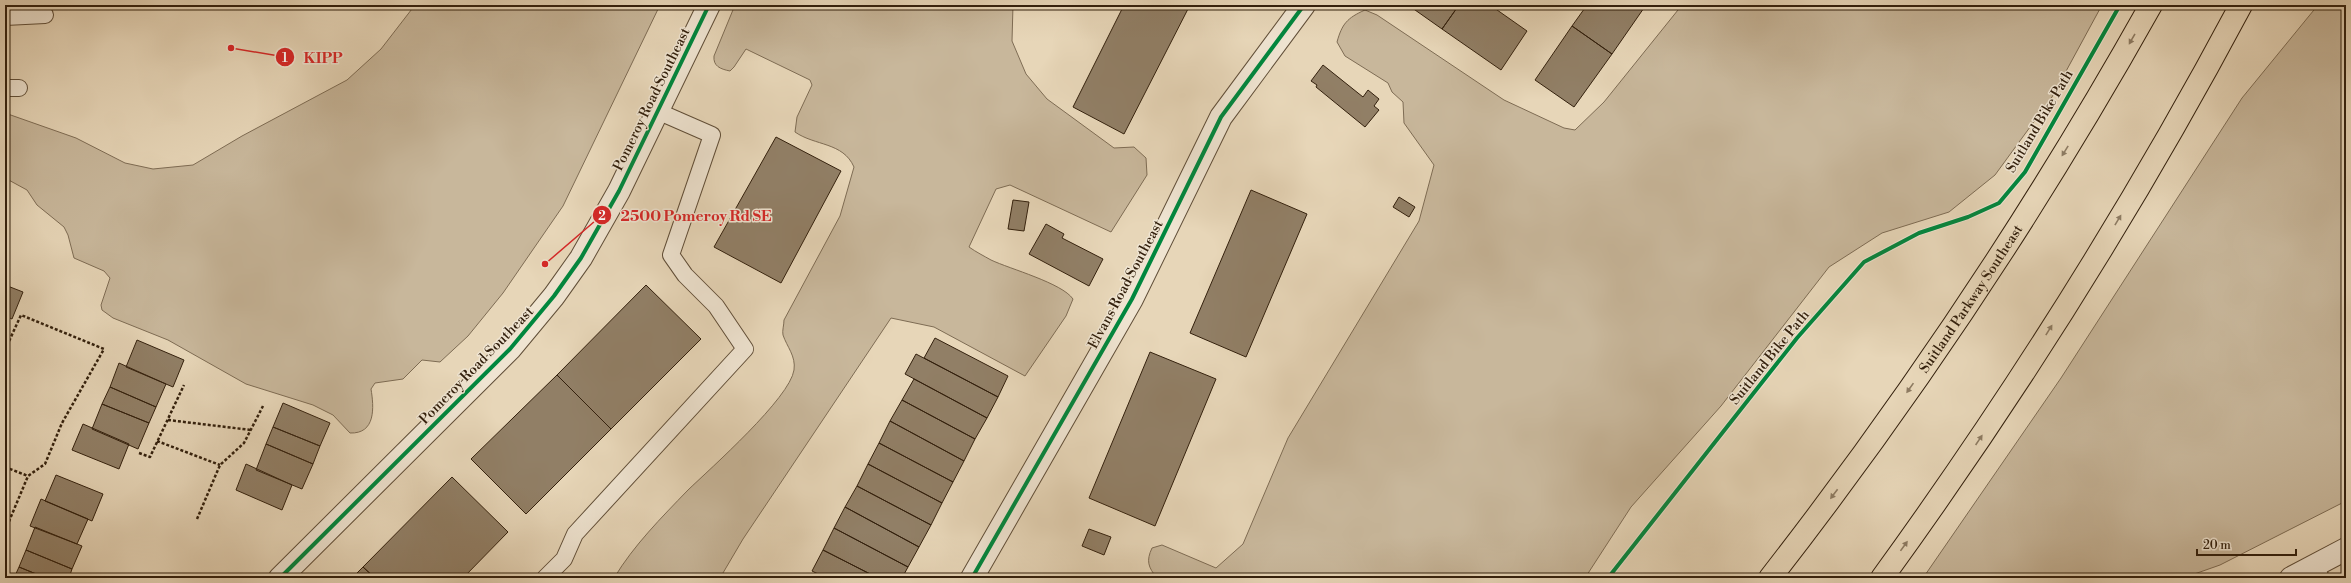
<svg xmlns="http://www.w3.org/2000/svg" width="2351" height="583" font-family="'Libre Bodoni',serif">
	<rect width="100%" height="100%" fill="#e7d6b8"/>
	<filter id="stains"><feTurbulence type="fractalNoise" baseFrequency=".005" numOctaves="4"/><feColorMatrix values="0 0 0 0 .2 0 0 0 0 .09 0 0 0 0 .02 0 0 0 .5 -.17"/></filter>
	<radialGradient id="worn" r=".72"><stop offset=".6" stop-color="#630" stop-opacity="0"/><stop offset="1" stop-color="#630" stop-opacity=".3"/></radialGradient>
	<path fill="#c8b79b" stroke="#7e6c54" d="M415,5H660L563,206L503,293L468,336L440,362L422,360L403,379L375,383L371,389C374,407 376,434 350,433L333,415L313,405L246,384L168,340L113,318L102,310L101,305L110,278L104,271L74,258L68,235L64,227L37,205L27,190L5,178V113L76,138L125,163L153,169L193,165L242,136L347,80L381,49Z
		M735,5H1013L1012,41L1026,74L1047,99L1114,148L1134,147L1146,158L1147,175L1111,232L1010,185L996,189L969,247C976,252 984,256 991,260C1010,269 1062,283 1073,299L1066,316L1025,376L934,327L891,318L743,539L720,578H614C634,545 661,518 688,490C711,468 790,398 794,370C796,356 787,347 783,335C782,331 784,325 784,320L840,216L854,167C843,142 815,146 795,132L797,117L812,85L810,80L746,49L734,67L730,71C720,69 713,66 714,56Z
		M1682,5H2102L2052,97L1995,175L1949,212L1882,233L1829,267L1721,406L1631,507L1585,578H1157C1148,567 1146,561 1152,548L1162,545L1216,568L1243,544L1288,438L1419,221L1434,165L1404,123L1403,102L1392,92L1388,83L1345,56L1337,42C1342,24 1347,18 1365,10L1377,15L1504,100L1564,128L1575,130L1604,102Z
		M2318,5H2346V501L2220,565L2183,578H1923L2061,378L2242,98Z"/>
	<path fill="#917f66" stroke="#33200d" d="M1124,5H1190L1124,134L1073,107Z
		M1408,5H1459L1442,29Z
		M1459,5H1490L1527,31L1501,70L1442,29Z
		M1587,5H1646L1612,54L1572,26Z
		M1572,26L1612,54L1574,107L1535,80Z
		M1323,65L1363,97L1368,90L1379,99L1374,106L1379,110L1365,127L1316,87L1317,85L1311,81Z
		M776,137L841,171L781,283L714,247Z
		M1251,190L1307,214L1246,357L1190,333Z
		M1399,197L1415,207L1409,217L1393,207Z
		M1013,200L1029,202L1024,231L1008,229Z
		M1046,224L1064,234L1062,238L1103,259L1089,286L1029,254Z
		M5,285L23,292L12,319L5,316Z
		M646,285L701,339L611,429L557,375Z
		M935,338L1008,376L998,397L924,358Z
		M137,340L184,360L173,387L126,367Z
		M1150,352L1216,379L1155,526L1089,498Z
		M916,354L998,397L987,418L905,374Z
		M119,363L166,384L156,407L110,387Z
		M557,375L611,429L526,514L471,459Z
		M914,379L987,418L975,439L902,400Z
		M110,387L156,407L149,423L102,404Z
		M902,400L975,439L964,461L890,421Z
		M283,403L330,423L320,446L273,427Z
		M102,404L149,423L138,449L92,429Z
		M890,421L964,461L953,482L879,443Z
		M83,424L129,444L119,469L72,450Z
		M273,427L320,446L313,464L266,444Z
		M879,443L953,482L942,503L868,464Z
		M266,444L313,464L302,489L256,470Z
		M246,464L292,485L282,510L236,490Z
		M868,464L942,503L931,525L857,486Z
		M56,475L103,494L92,521L45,501Z
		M452,477L508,532L463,578H375L363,567Z
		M857,486L931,525L919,547L845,507Z
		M41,499L88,519L77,544L30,526Z
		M845,507L919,547L908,567L834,528Z
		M35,527L82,546L72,569L26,550Z
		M834,528L908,567L902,578H878L823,550Z
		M1089,529L1111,537L1104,555L1082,546Z
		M26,550L72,569L69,578H46L19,567Z
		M823,550L878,578H826L812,571Z
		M19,567L46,578H14Z
		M363,567L375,578H352Z"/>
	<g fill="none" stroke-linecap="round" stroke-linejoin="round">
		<defs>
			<path id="lane" d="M5,17L45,15
				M5,88H19
				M2315,565L2321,578
				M545,578L564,559L575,534L745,349L716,306L685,275L671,255L712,135L657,111"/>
			<path id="street" d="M280,578L510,349L554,296L581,258L619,191L709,5
				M972,578L1132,299L1221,117L1304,5
				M2291,578L2346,549"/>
			<g id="highway">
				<path id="s1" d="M1770,578C1911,397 2039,205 2151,5"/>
				<path d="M1882,578C2014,396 2135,204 2241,5"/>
			</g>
		</defs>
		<use href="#lane" stroke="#604e38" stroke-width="18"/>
		<use href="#street" stroke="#604e38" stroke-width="24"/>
		<use href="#highway" stroke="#33200d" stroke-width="24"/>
		<path stroke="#33200d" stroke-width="2.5" stroke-dasharray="3 2" stroke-linecap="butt" d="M5,350L21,315L104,349L62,423L45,464L28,476L5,531
			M168,420L251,430
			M157,441L220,465
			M139,453L150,457L184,385
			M5,467L28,476
			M197,519L220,465L244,443L263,406"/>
		<use href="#lane" stroke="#efe4d1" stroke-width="16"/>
		<use href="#street" stroke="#efe4d1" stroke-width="22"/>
		<use href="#highway" stroke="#e7d6b8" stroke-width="22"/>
		<defs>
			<path id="cycleway" d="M280,578L510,349L554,296L581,258L619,191L709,5
				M972,578L1132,299L1221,117L1304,5
				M1608,578L1797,338L1864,262L1919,233L1968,217L1999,203L2025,172L2120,5"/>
		</defs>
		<use href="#cycleway" stroke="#efe4d1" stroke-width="6"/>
		<use href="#cycleway" stroke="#00873e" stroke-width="4"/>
	</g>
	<defs><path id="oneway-solid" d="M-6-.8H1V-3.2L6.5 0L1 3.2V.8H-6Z"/></defs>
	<g fill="#8d7b62">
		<use href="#oneway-solid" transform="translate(2132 39) rotate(120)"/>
		<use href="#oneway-solid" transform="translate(2065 151) rotate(122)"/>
		<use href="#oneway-solid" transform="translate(2118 220) rotate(-59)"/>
		<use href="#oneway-solid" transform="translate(2049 330) rotate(-58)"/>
		<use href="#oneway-solid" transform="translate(1910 388) rotate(125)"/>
		<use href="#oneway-solid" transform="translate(1979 440) rotate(-56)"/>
		<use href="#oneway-solid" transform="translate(1834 494) rotate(127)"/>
		<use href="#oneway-solid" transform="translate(1904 546) rotate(-54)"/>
	</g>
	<g text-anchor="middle" stroke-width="3" stroke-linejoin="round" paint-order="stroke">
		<g font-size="14" fill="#33200d" stroke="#efe4d1">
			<text transform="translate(651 99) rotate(-64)" y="5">Pomeroy Road Southeast</text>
			<text transform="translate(2039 121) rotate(-59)" y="5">Suitland Bike Path</text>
			<text transform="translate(1125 284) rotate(-62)" y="5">Elvans Road Southeast</text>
			<text dy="5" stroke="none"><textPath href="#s1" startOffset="344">Suitland Parkway Southeast</textPath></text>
			<text transform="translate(1769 357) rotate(-51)" y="5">Suitland Bike Path</text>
			<text transform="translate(476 365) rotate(-46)" y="5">Pomeroy Road Southeast</text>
		</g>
	</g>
	<path fill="none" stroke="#d62828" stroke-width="1.5" d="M231 48L285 57M545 264L602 215"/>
	<g fill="#d62828" stroke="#efe4d1" stroke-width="1.5">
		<circle cx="231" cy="48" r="4"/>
		<circle cx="545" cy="264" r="4"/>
		<circle cx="285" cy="57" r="10"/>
		<circle cx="602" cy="215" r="10"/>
	</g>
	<g font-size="12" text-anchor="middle" font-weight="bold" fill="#fff">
		<text x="285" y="62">1</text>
		<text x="602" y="220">2</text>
	</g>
	<g font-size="15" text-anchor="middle" font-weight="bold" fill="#d62828" stroke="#efe4d1" stroke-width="3" stroke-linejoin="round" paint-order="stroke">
		<text x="323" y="63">KIPP</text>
		<text x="696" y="221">2500 Pomeroy Rd SE</text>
	</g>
	<rect width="2351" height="583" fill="none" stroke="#e7d6b8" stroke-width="20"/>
	<rect x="6" y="6" width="2339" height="571" fill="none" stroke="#33200d" stroke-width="2"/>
	<rect x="10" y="10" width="2331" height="563" fill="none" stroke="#33200d"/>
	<path d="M2197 549v6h99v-6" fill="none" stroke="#33200d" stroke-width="2"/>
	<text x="2203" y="549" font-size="12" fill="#33200d" stroke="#efe4d1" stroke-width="3" paint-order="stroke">20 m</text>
	<rect width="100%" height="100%" filter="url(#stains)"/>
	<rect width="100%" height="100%" fill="url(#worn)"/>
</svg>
